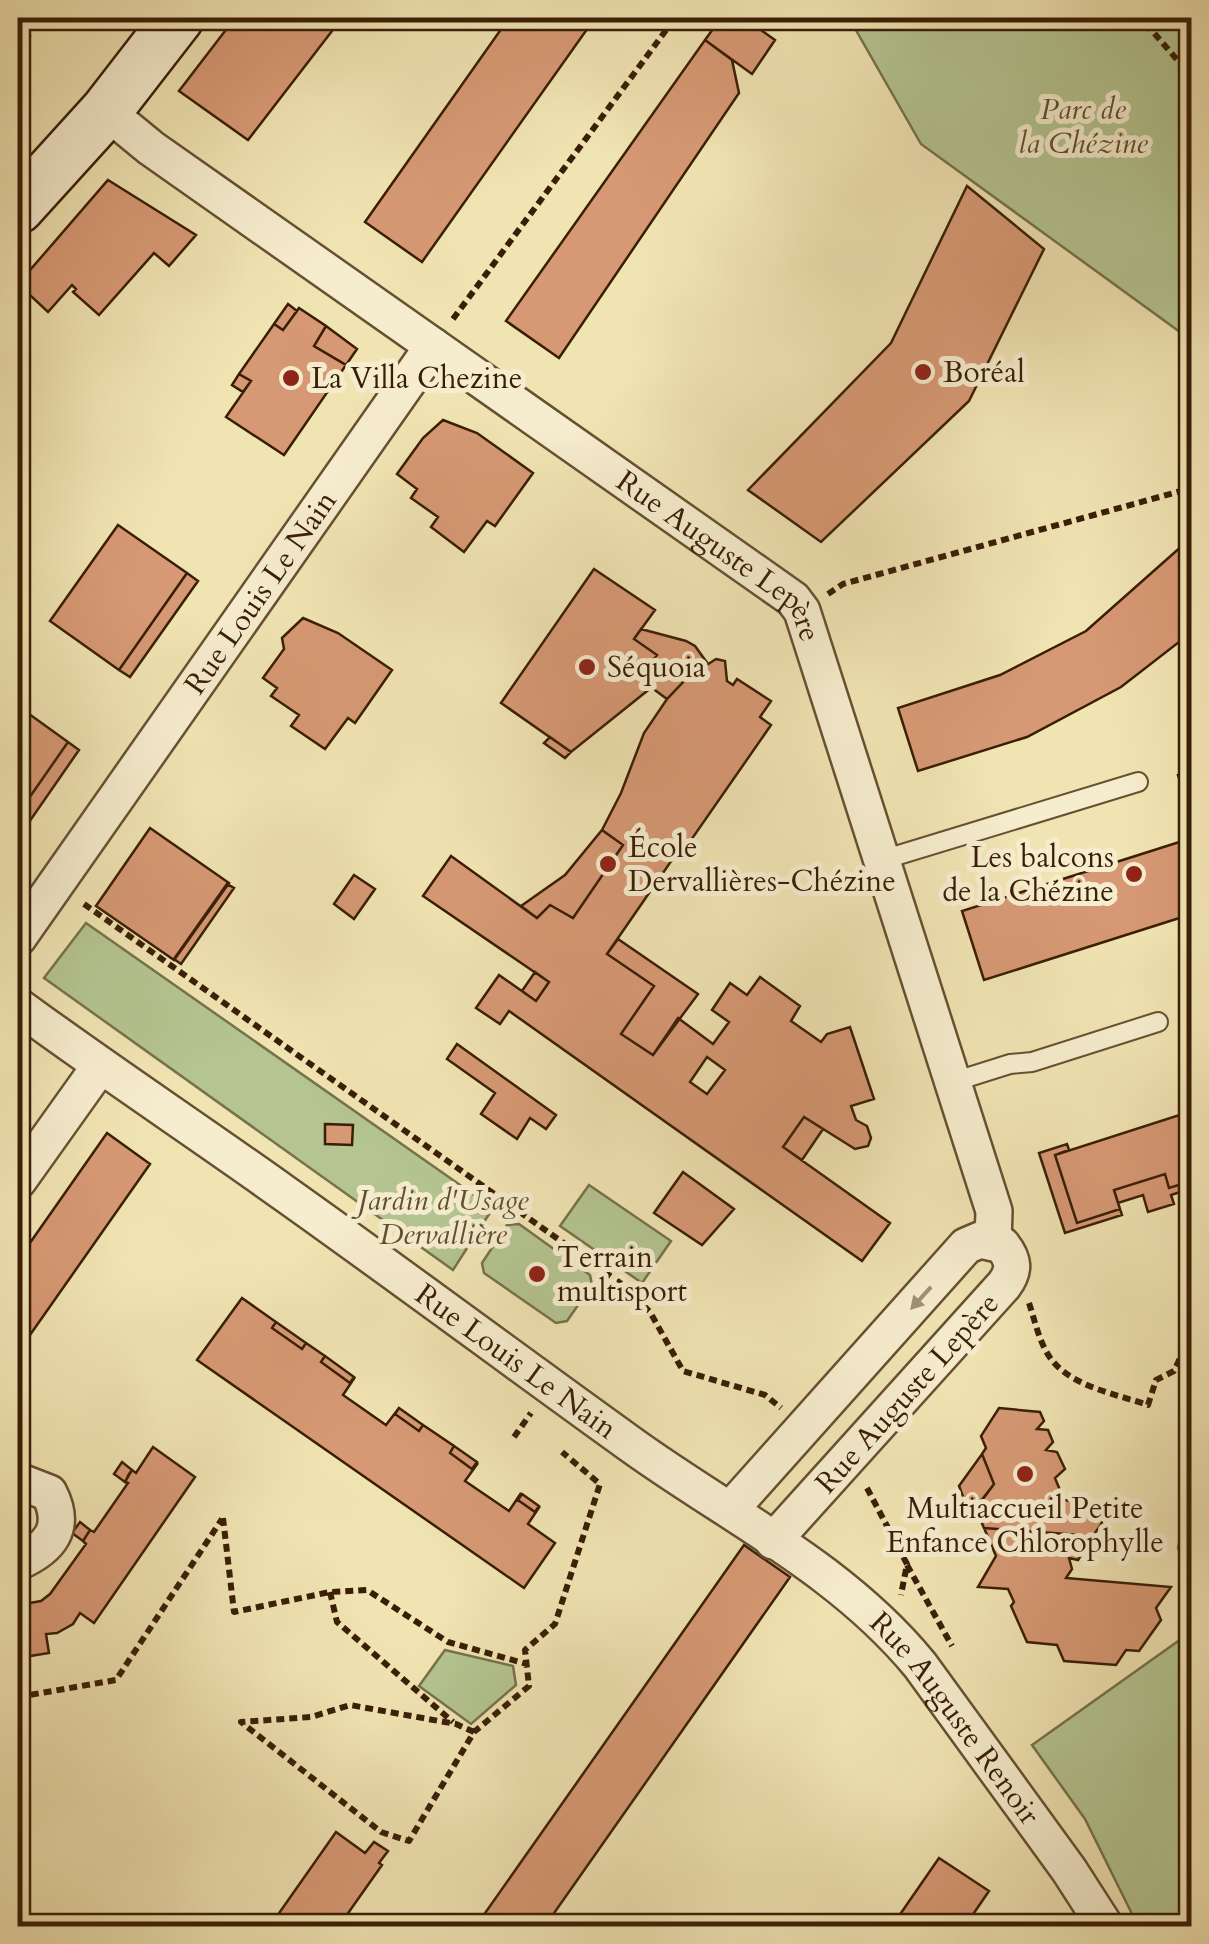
<svg xmlns="http://www.w3.org/2000/svg" width="1209" height="1944" font-family="Cardo,serif">
	<rect width="100%" height="100%" fill="#f1e4b3"/>
	<filter id="stains"><feTurbulence type="fractalNoise" baseFrequency=".002" numOctaves="4"/><feColorMatrix values="0 0 0 0 .2 0 0 0 0 .09 0 0 0 0 .02 0 0 0 .5 -.17"/></filter>
	<radialGradient id="worn" r=".72"><stop offset=".6" stop-color="#630" stop-opacity="0"/><stop offset="1" stop-color="#630" stop-opacity=".3"/></radialGradient>
	<path fill="#b4c591" stroke="#76724c" stroke-width="2.5" d="M849,18H1191V340L921,144Z
		M86,923L493,1208L453,1270L44,978Z
		M589,1185L671,1241L642,1283L560,1226Z
		M519,1224L590,1275L592,1285L567,1321L556,1323L484,1273L482,1263L507,1225Z
		M1191,1486L1192,1575H1191L1178,1548Z
		M1191,1632V1926H1138L1085,1819L1032,1745Z
		M445,1650L513,1666L516,1685L471,1724L419,1686Z"/>
	<path fill="#d79975" stroke="#391e06" stroke-width="2.5" fill-rule="evenodd" d="M18,18H31L22,29L18,26Z
		M235,18H342L248,140L179,91Z
		M509,18H595L422,262L365,222Z
		M721,18H744L775,40L752,74L705,40Z
		M18,26L30,36L18,53Z
		M705,40L732,60L739,93L559,358L506,321Z
		M108,180L196,235L169,266L154,253L99,315L73,292L76,289L72,285L48,312L18,284Z
		M967,186L1044,249L969,401L821,542L748,490L891,343Z
		M288,304L297,311L283,330L274,324Z
		M299,308L326,326L314,346L346,365L284,455L226,417L251,381L239,374L274,324L283,330Z
		M326,326L357,349L346,365L314,346Z
		M239,374L251,381L243,392L232,385Z
		M443,420L477,433L533,473L495,526L487,521L464,552L431,527L438,517L411,498L417,489L397,474L423,438Z
		M118,525L187,573L119,670L50,621Z
		M1183,545L1192,572V632L1121,687L1027,737L918,771L898,708L1000,675L1086,631Z
		M594,569L655,610L634,639L657,655L640,679L652,687L571,752L501,703Z
		M187,573L198,581L130,677L119,670Z
		M303,618L338,633L392,670L355,723L348,718L325,749L291,726L299,715L271,696L277,688L263,678L284,649L282,638Z
		M641,629L686,641L695,646L708,664L688,677L667,699L640,679L657,655L634,639Z
		M716,659L725,661L727,681L733,685L737,679L771,701L760,717L771,725L680,856L676,854L607,954L654,986L621,1034L653,1055L678,1018L713,1044L729,1022L712,1010L730,983L747,995L760,977L800,1006L791,1021L821,1042L827,1034L850,1027L874,1099L851,1106L856,1120L867,1126L871,1138L868,1146L855,1149L804,1117L783,1147L890,1223L862,1261L509,1011L500,1024L476,1008L499,975L536,1001L549,982L423,896L451,856L537,918L550,905L573,918L623,845L602,830L621,793L644,733L667,699L688,677ZM707,1057L725,1070L707,1094L690,1082Z
		M18,706L68,742L18,814Z
		M550,737L571,752L565,758L544,743Z
		M68,742L79,750L18,838V814Z
		M1192,771V818L1178,775Z
		M150,828L229,883L174,960L96,906Z
		M602,830L623,845L573,918L550,905L537,918L521,906L565,875Z
		M1192,838V914L984,980L962,911Z
		M354,875L375,889L354,919L334,904Z
		M227,884L234,888L181,964L174,959Z
		M618,939L698,994L653,1055L621,1034L654,986L607,954Z
		M535,972L549,982L536,1001L522,991Z
		M457,1044L556,1115L546,1129L530,1118L517,1139L481,1114L495,1093L447,1059Z
		M1192,1111V1181L1169,1188L1165,1174L1114,1190L1120,1209L1077,1223L1055,1155Z
		M804,1117L823,1129L802,1160L783,1147Z
		M325,1124L353,1125L352,1145L325,1144Z
		M107,1133L150,1164L18,1352V1260Z
		M1067,1144L1069,1150L1055,1155L1077,1223L1120,1209L1122,1215L1065,1233L1039,1153Z
		M683,1172L734,1209L702,1245L654,1213Z
		M1165,1174L1169,1188L1192,1181V1188L1171,1195L1174,1204L1148,1212L1143,1195L1118,1203L1114,1190Z
		M242,1298L276,1322L272,1328L302,1349L306,1343L325,1356L321,1362L350,1383L355,1377L343,1395L386,1425L399,1408L395,1414L419,1431L423,1425L454,1446L450,1453L472,1469L478,1463L465,1481L509,1511L521,1493L518,1500L535,1512L540,1506L528,1524L555,1543L524,1588L197,1360Z
		M276,1322L306,1343L302,1349L272,1328Z
		M325,1356L354,1377L350,1383L321,1362Z
		M399,1408L423,1425L419,1431L395,1414Z
		M999,1408L1040,1412L1044,1421L1037,1429L1048,1430L1053,1442L1046,1450L1057,1452L1065,1469L1055,1478L1064,1500L1093,1503L1102,1523L1093,1536L984,1528L978,1514H972L994,1484L982,1454L986,1448L981,1436Z
		M454,1446L477,1462L472,1469L450,1453Z
		M153,1447L195,1477L94,1623L80,1613L73,1624L57,1633L46,1634L49,1653L18,1658V1605L41,1601L50,1594L86,1544L83,1541L90,1530L94,1532L128,1483L125,1482L129,1474L132,1470L136,1473Z
		M982,1454L994,1484L970,1515L959,1486Z
		M122,1462L132,1470L125,1482L114,1474Z
		M522,1494L539,1506L535,1512L518,1500Z
		M80,1522L90,1530L83,1541L72,1533Z
		M984,1528L1093,1536L1091,1541L1080,1540L1085,1549L1078,1560L1069,1558L1072,1569L1066,1578L1171,1587L1156,1608L1161,1620L1139,1651L1126,1650L1116,1665L1064,1661L1057,1645L1027,1642L1011,1606L1014,1602L1008,1589L978,1587L996,1556Z
		M744,1545L790,1577L545,1926H476Z
		M336,1832L365,1853L374,1842L388,1851L379,1863L382,1865L339,1926H270Z
		M939,1858L989,1891L965,1926H892Z"/>
	<g fill="none" stroke-linecap="round" stroke-linejoin="round">
		<defs>
			<path id="service" d="M882,860L1138,782
				M953,1082L1010,1064L1032,1062L1158,1022"/>
			<g id="minor">
				<path id="s1" d="M106,111L151,148L793,599L802,611L994,1211L993,1241"/>
				<path id="s2" d="M18,938L433,346"/>
				<path id="s3" d="M18,1006C105,1070 196,1130 284,1193C401,1276 516,1362 633,1446C732,1517 841,1569 920,1665L1069,1870L1105,1926"/>
				<path d="M18,1181L100,1066"/>
				<path d="M18,1481L49,1493C67,1528 50,1548 18,1562"/>
				<path d="M731,1509L966,1246L980,1240L1002,1245C1014,1260 1015,1270 1004,1285L773,1541"/>
			</g>
			<path id="secondary" d="M18,208L106,111L178,18"/>
		</defs>
		<use href="#service" stroke="#675031" stroke-width="22"/>
		<use href="#minor" stroke="#675031" stroke-width="40"/>
		<use href="#secondary" stroke="#391e06" stroke-width="55"/>
		<path stroke="#391e06" stroke-width="6" stroke-dasharray="8 5" stroke-linecap="butt" d="M1134,18L1148,26L1192,77
			M453,319L675,18
			M828,594L843,584L1192,488
			M84,904L623,1285L650,1312L683,1371L765,1395L781,1408
			M1029,1303C1035,1321 1039,1341 1049,1356C1068,1386 1116,1394 1148,1405L1156,1380L1174,1371L1183,1352L1192,1349
			M514,1437L531,1413
			M867,1488L907,1564L901,1595
			M223,1518L234,1612L330,1592L367,1590L448,1642L527,1664
			M907,1565L952,1646
			M330,1592L337,1622L453,1722
			M18,1697L116,1680L222,1519
			M474,1732L456,1724L350,1705L311,1717L241,1722L381,1832L409,1841L474,1732L529,1686L525,1650L555,1624L600,1484L562,1452"/>
		<use href="#service" stroke="#f6edce" stroke-width="18"/>
		<use href="#minor" stroke="#f6edce" stroke-width="35"/>
		<use href="#secondary" stroke="#f6edce" stroke-width="50"/>
	</g>
	<defs><path id="oneway-solid" d="M-6-.8H1V-3.2L6.5 0L1 3.2V.8H-6Z" transform="scale(2.5)"/></defs>
	<use fill="#a19074" href="#oneway-solid" transform="translate(921 1298) rotate(132)"/>
	<g fill="#8f2418" stroke="#f6edce" stroke-width="4">
		<circle cx="923" cy="372" r="10"/>
		<circle cx="291" cy="378" r="10"/>
		<circle cx="587" cy="667" r="10"/>
		<circle cx="608" cy="864" r="10"/>
		<circle cx="1134" cy="874" r="10"/>
		<circle cx="537" cy="1274" r="10"/>
		<circle cx="1025" cy="1474" r="10"/>
	</g>
	<g text-anchor="middle" stroke-width="10" stroke-linejoin="round" paint-order="stroke">
		<g font-size="30" font-style="italic" fill="#5e5030" stroke="#f6edce">
			<text x="1083" y="119">Parc de<tspan x="1083" dy="34">la Chézine</tspan></text>
			<text x="443" y="1210">Jardin d'Usage<tspan x="443" dy="34">Dervallière</tspan></text>
		</g>
		<g font-size="30" fill="#391e06" stroke="#f6edce" text-anchor="start">
			<text x="943" y="382">Boréal</text>
			<text x="311" y="388">La Villa Chezine</text>
			<text x="607" y="677">Séquoia</text>
			<text x="628" y="857">École<tspan x="628" dy="34">Dervallières-Chézine</tspan></text>
			<text x="1114" y="867" text-anchor="end">Les balcons<tspan x="1114" dy="34">de la Chézine</tspan></text>
			<text x="557" y="1267">Terrain<tspan x="557" dy="34">multisport</tspan></text>
			<text x="1025" y="1518" text-anchor="middle">Multiaccueil Petite<tspan x="1025" dy="34">Enfance Chlorophylle</tspan></text>
		</g>
		<g font-size="30" fill="#391e06" stroke="#f6edce">
			<text dy="10" stroke="none"><textPath href="#s1" startOffset="760">Rue Auguste Lepère</textPath></text>
			<text dy="10" stroke="none"><textPath href="#s2" startOffset="422">Rue Louis Le Nain</textPath></text>
			<text dy="10" stroke="none"><textPath href="#s3" startOffset="612">Rue Louis Le Nain</textPath></text>
			<text transform="translate(907 1393) rotate(-48)" y="10">Rue Auguste Lepère</text>
			<text dy="10" stroke="none"><textPath href="#s3" startOffset="1182">Rue Auguste Renoir</textPath></text>
		</g>
	</g>
	<rect width="1209" height="1944" fill="none" stroke="#f1e4b3" stroke-width="60"/>
	<rect x="20" y="20" width="1169" height="1904" fill="none" stroke="#391e06" stroke-width="5"/>
	<rect x="30" y="30" width="1149" height="1884" fill="none" stroke="#391e06" stroke-width="2.5"/>
	<rect width="100%" height="100%" filter="url(#stains)"/>
	<rect width="100%" height="100%" fill="url(#worn)"/>
</svg>
